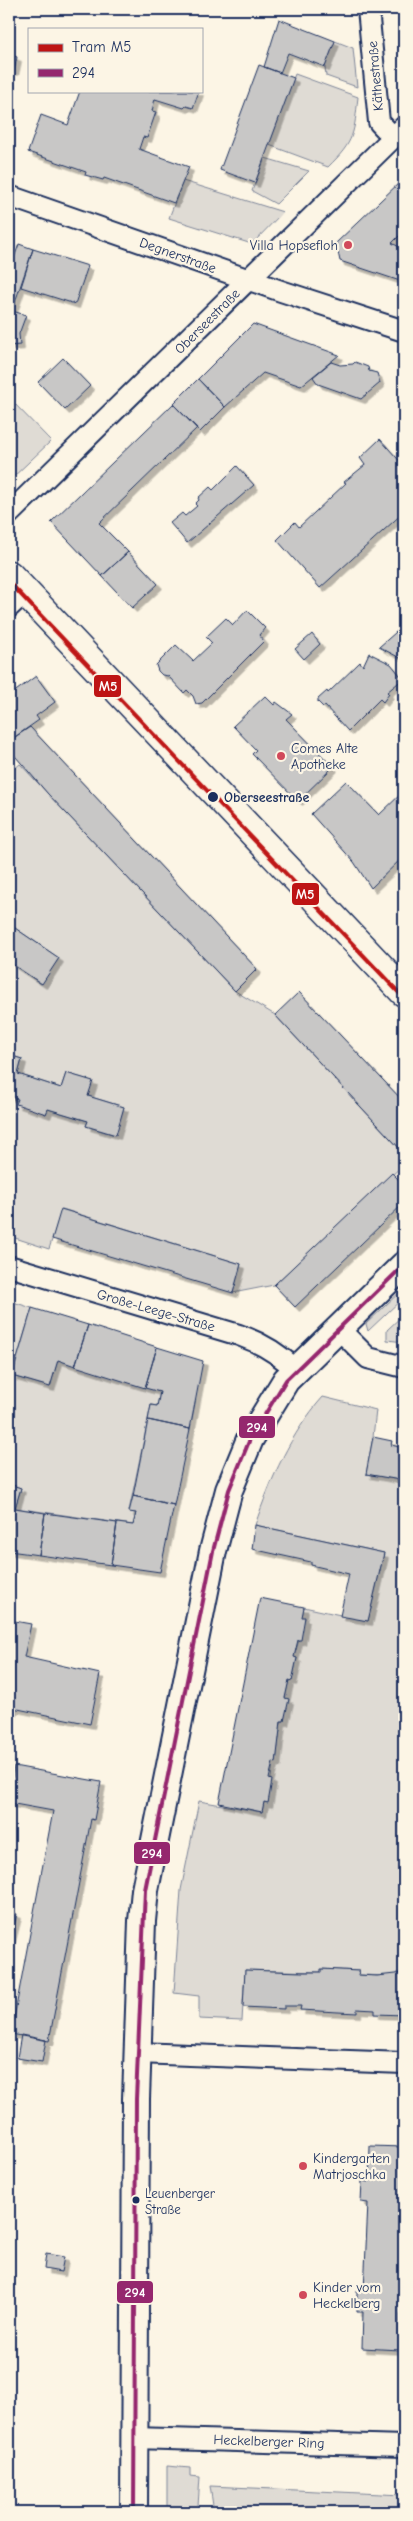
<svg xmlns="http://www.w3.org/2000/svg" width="413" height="2521" font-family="'Comic Neue',sans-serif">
	<defs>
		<filter id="shadow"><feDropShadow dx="4.5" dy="4.5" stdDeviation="0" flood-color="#0004"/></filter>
	</defs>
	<rect width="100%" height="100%" fill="#fcf5e5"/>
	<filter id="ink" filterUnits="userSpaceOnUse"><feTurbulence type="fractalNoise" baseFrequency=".02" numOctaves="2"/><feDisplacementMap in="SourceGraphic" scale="10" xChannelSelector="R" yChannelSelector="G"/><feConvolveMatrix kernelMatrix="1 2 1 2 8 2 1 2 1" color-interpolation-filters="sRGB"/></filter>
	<g filter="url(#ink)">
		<path fill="#dfdbd4" stroke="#7d8599" d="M335,41L353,48L357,87L326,76L325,67Z
			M295,74L358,97C354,133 355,141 328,167L269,145Z
			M265,158L309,171L276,204L252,191Z
			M183,181L283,212L252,244L169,218Z
			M9,398L51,441L9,481Z
			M20,764L235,991L275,1015L404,1153V1164L274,1285L233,1293L241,1264L62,1209L49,1249L9,1236V1097L46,1114L48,1109L88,1121L86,1126L115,1135L124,1107L88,1096L92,1081L66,1073L61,1088L18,1074L22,1059L9,1055V962L41,984L59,958L9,924V773Z
			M404,1288V1297L368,1331L366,1324Z
			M13,1302L32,1308L12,1376L50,1387L58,1360L160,1392L157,1406L151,1405L129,1511L136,1513L133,1525L15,1508L21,1488L9,1484V1316Z
			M404,1314V1342L387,1340V1330Z
			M323,1397L376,1410L373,1437L366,1474L400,1480L399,1484L404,1485V1973H396L395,1976L358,1975V1971L322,1969L321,1972L245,1970L242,2021L199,2019V1996L174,1993L181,1890L199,1801L262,1812L264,1802H268L273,1762H276L281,1721H284L288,1699L285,1698L289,1680L292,1681L297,1658L294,1657L305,1618L302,1617L304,1607L368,1621L384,1553L255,1525C271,1479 290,1434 323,1397Z
			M167,2466L190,2468V2476L200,2477L198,2506L194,2512H167Z
			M210,2486L403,2495L402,2512H214Z"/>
		<path fill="#c8c7c6" stroke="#1b2f5e" filter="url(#shadow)" d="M279,19L335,41L325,67L288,53L280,73L264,67Z
			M9,54L17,57L14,71L9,69Z
			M259,65L294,78L255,183L220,170Z
			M80,91H199L193,108L186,106L184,108L155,99L152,111L156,112L147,138L143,137L139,149L189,167L174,203L104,178L103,180L85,175L86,172L28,152L41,115L68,125Z
			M401,181L404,185V231L392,243L403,249L404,244L403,282L340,261L336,243Z
			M19,244L33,249L9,320V272Z
			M33,249L88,266L75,304L21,287Z
			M12,311L26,315L19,334L20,345L9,346V320Z
			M253,324L339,355L301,386L263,373L225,407L198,379Z
			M63,358L90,386L65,410L38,382Z
			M331,362L340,365L353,364L355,362L368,367L369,371L377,373L380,383L361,399L318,384L313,377Z
			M198,379L225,407L200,432L173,404Z
			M173,404L197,428L99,523L128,552L102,576L51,522Z
			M380,439L404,466V512L320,588L277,540L295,522L299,527L346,483L344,482L365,465L360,458Z
			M237,466L254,485L187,543L170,523L182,513L185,516L197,506L195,504L199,500L198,498L210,487L213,490Z
			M128,552L158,584L132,608L102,576Z
			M247,610L265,628L259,635L264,641L202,703L196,704L193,696L187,690L184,693L168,676L162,675L158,671L156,665L176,645L193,661L212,643L206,637L226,618L233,625Z
			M404,625V660L379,647Z
			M312,634L320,644L304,659L295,649Z
			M369,653L391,664L403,679L387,692L389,694L383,702L380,699L348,731L325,706L323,707L318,702V699L327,691L328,693L360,662L363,666Z
			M36,676L55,702L36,716L39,720L9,741V696Z
			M265,696L274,705L276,702L292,714L286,719L333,767L298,801L252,754L256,750L233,726Z
			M30,727L257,969L235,991L48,794L9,749V741Z
			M346,781L379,815L404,791V856L371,888L354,862L311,814Z
			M9,924L59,958L42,984L9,962Z
			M299,992L404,1102V1153L275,1015Z
			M9,1055L22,1059L18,1074L61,1088L66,1073L93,1081L88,1096L124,1107L116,1135L86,1126L88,1121L48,1109L46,1114L16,1104L18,1099L9,1097Z
			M392,1173L404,1185V1203L295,1307L274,1285Z
			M61,1209L241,1264L233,1293L52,1239Z
			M32,1308L88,1325L75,1366L58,1360L50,1387L12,1376Z
			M88,1325L157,1347L145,1388L75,1366Z
			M157,1347L203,1361L190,1429L148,1420L151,1405L157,1406L160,1392L145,1388Z
			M148,1420L190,1429L174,1505L133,1496Z
			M373,1437L392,1441L391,1445L404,1448V1485L399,1484L400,1480L366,1474Z
			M9,1484L21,1488L15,1508L45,1513L39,1555L9,1551Z
			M133,1496L174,1505L160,1572L111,1565L117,1523L133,1525L136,1513L129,1512Z
			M45,1513L117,1523L111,1565L39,1555Z
			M255,1525L384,1553L368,1621L340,1616L349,1574L311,1565V1562L252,1549Z
			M260,1598L304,1607L302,1617H305L301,1640H298L294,1657L297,1658L292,1681L289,1680L285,1698L289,1699L284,1721H281L276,1763L273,1762L269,1779L272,1780L268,1803L264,1802L262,1812L219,1803Z
			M9,1620L31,1624L24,1657L100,1674L90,1724L13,1708L9,1730Z
			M14,1766L101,1782L94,1820L91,1819L49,2041L11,2034L53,1811L9,1803Z
			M9,1911L17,1914L9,1945Z
			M321,1969L359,1971L358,1975L377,1976L404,1973V2015L375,2014V2010L357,2009V2013L300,2010L301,2006H284V2009L243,2007L245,1970L302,1972H321Z
			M21,2035L46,2040L42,2062L17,2058Z
			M370,2146L404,2147L402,2276L404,2277V2313H401L400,2350L362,2348L363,2312H357V2291H364L368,2203L361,2202L362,2181L369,2182Z
			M46,2254L64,2257L61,2272L44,2269Z"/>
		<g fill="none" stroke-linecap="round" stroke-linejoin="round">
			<defs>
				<path id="minor" d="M368,9L379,122L393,137
					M9,196L281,291L404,331
					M9,514L404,127
					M9,607L25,592
					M9,1266L239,1335C262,1343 278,1353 295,1369
					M338,1328L368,1358L404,1367
					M137,2053L404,2063
					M134,2438L404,2446"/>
				<path id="tertiary" d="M134,2512L136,2099L142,1921L145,1890L213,1551L229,1490L250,1439L286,1380L404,1265"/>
				<path id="secondary" d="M9,575L404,992"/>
			</defs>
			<use href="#minor" stroke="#1b2f5e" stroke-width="24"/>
			<use href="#tertiary" stroke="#1b2f5e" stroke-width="30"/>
			<use href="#secondary" stroke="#1b2f5e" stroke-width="31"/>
			<use href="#minor" stroke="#fcf5e5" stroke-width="20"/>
			<use href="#tertiary" stroke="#fcf5e5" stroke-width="26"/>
			<use href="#secondary" stroke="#fcf5e5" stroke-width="28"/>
			<defs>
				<path id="bus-1" d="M134,2512L136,2099L145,1890L213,1551L229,1490L250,1439L286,1380L404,1265"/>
			</defs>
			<use href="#bus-1" stroke="#fcf5e5" stroke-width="8"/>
			<use href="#bus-1" stroke="#95276e" stroke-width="4"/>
			<defs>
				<path id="tram-1" d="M9,582L404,998"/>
			</defs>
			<use href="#tram-1" stroke="#fcf5e5" stroke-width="8"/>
			<use href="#tram-1" stroke="#be1414" stroke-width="4"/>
		</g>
	</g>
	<g fill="#d1495b" stroke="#fcf5e5" stroke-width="2">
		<circle cx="348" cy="245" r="5"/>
		<circle cx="281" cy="756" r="5"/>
		<circle cx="303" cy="2166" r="5"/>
		<circle cx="303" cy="2295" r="5"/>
	</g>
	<g fill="#1b2f5e" stroke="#fcf5e5" stroke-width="2">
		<circle cx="213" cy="797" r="6"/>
		<circle cx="136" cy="2200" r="4.5"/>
	</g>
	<g text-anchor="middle" stroke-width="4.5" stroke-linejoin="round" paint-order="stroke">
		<g font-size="13" fill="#1b2f5e" stroke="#fcf5e5" text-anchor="start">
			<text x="145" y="2198">Leuenberger<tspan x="145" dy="16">Straße</tspan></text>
		</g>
		<g font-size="14" fill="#1b2f5e" stroke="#fcf5e5">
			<text transform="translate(375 76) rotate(-95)" y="5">Käthestraße</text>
			<text transform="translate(178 255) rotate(20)" y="5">Degnerstraße</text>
			<text transform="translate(207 321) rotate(-45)" y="5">Oberseestraße</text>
			<text transform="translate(156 1310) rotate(16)" y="5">Große-Leege-Straße</text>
			<text transform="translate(269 2441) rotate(2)" y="5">Heckelberger Ring</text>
		</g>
		<g font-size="14" fill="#1b2f5e" stroke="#fcf5e5" text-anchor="start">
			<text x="338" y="250" text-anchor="end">Villa Hopsefloh</text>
			<text x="291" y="753">Comes Alte<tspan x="291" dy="16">Apotheke</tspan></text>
			<text x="313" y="2163">Kindergarten<tspan x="313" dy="16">Matrjoschka</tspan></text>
			<text x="313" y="2292">Kinder vom<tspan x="313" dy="16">Heckelberg</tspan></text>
		</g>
		<g font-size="14" font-weight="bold" fill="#1b2f5e" stroke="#fcf5e5" text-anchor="start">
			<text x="224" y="802">Oberseestraße</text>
		</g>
	</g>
	<g stroke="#fcf5e5" stroke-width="2">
		<rect x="93" y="674" width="29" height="24" rx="5" fill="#be1414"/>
		<rect x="291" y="882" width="29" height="24" rx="5" fill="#be1414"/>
		<rect x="238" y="1415" width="38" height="24" rx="5" fill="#95276e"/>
		<rect x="133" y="1841" width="38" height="24" rx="5" fill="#95276e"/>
		<rect x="116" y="2280" width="38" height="24" rx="5" fill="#95276e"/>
	</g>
	<g font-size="14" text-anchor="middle" font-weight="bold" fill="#fff">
		<text x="108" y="691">M5</text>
		<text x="305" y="899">M5</text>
		<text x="257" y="1432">294</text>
		<text x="152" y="1858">294</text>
		<text x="135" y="2297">294</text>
	</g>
	<rect width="413" height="2521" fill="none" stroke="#fcf5e5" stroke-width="30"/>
	<rect x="15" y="15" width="383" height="2491" fill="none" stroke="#1b2f5e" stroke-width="2" filter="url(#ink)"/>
	<rect x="28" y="28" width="175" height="65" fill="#fcf5e5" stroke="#a2a6af"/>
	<rect x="38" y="44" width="25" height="8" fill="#be1414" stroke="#a2a6af"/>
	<text x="72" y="52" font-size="15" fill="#1b2f5e">Tram M5</text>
	<rect x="38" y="69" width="25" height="8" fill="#95276e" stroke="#a2a6af"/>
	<text x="72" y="78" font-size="15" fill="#1b2f5e">294</text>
</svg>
